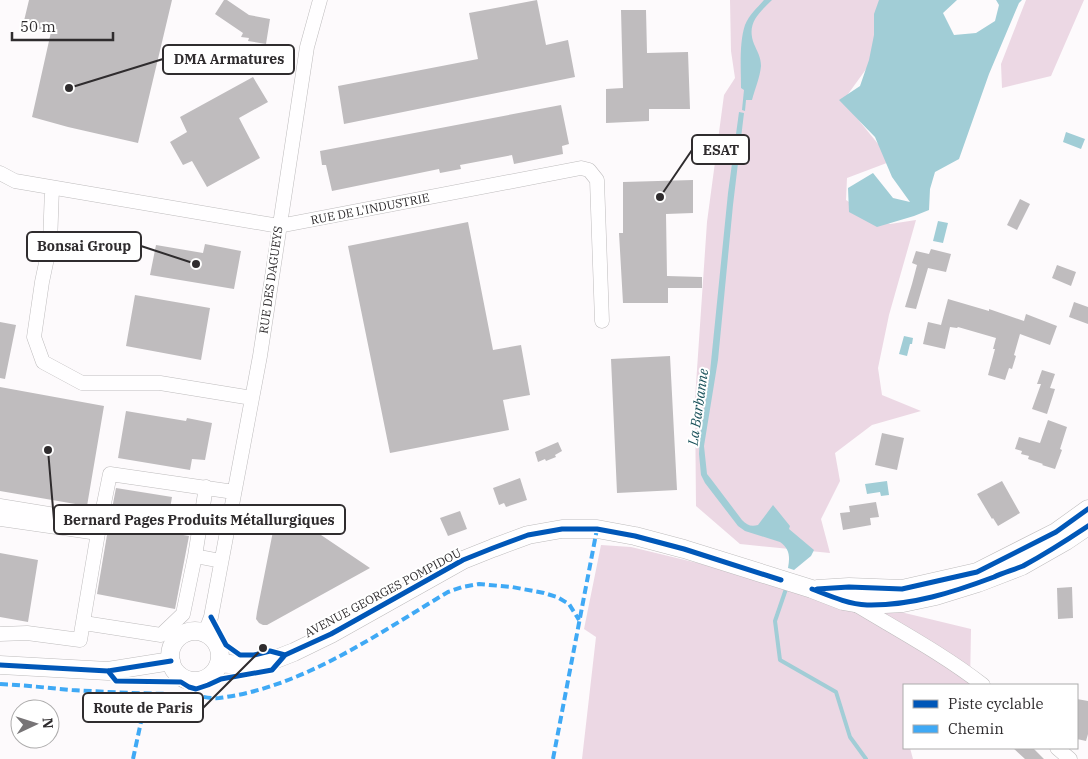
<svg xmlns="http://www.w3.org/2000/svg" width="1088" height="759" font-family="'IBM Plex Serif',serif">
	<rect width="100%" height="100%" fill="#fdfafc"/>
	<path fill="#ecd8e4" d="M730,0H886L885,43L843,101L892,161L847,178L846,200L871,216L890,224L916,220L889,315L878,368L882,395L921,411L872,425L835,453L840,481L821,519L830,553L740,544L696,506L695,399L707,222L724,95L735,78L731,51Z
		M1026,0H1084L1051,76L1002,88L1001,64Z
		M601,545L631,547L971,629L970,685H904V748H910L913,759H582L596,637L584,629Z"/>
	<path fill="#a1cdd6" d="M764,0H772C759,13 746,23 754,44C757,51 761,57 761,66C760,77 755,89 752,100H746L745,111L742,110L744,90L741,88C741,69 739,43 745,25C749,15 757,8 764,0Z
		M879,0H957L943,13L954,35L976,33L995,21L999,5L996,0H1022L1019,3L989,74L959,159L935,172L930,189L929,210L914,216L877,227L849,212L848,188L873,173L893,198L910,202L892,177L875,137L839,100L860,86L869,60L874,35V14Z
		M739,112L744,113L733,205L718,360L704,446L707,474L711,479L742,520C747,525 751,527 758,525L773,505L790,526L789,529L814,550L811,556L794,570L788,568C790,557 790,549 780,542L745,531L738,526L705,483L701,475L699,454L700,435L710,372L728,193Z
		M1066,132L1085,139L1081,149L1063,142Z
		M938,221L948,223L943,243L933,241Z
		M904,336L913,338L912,344H910L907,356L899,354Z
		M887,481L889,495L881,496L880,492L867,494L865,484Z"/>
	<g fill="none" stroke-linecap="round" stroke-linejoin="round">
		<path stroke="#a1cdd6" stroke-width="4" d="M787,586L775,621L780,660L836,692L850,737L866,759"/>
	</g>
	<path fill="#bfbcbe" d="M29,0H172L138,143L68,127L32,117L51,32L23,25Z
		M224,0H227L249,15L270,19L266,44L248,41L249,38L241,37L243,33L215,14Z
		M537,0L546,45L568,40L575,77L344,124L338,86L478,59L469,13Z
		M621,10H646L647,53L688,52L690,109H649V121L606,123V89L623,88Z
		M253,77L268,102L239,118L260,158L207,187L192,161L183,165L170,142L187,132L180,117Z
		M561,105L569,144L562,146L563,154L514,164L512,155L460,165L461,169L440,173L439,169L332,191L326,165H322L320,151Z
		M693,180V213L666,214L667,276L702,277V288H668V303H623L619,233H623V182Z
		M1020,199L1030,204L1017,230L1007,225Z
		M468,222L493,350L521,345L530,395L503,400L509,430L390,453L348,246Z
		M205,244L241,251L234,289L150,275L156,245L203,253Z
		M931,249L951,254L946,272L928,268L916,309L905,307L912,284L917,265L912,263L916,251L929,254Z
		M1057,265L1076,272L1071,286L1052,278Z
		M135,295L210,308L201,360L126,346Z
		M948,299L989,311V309L1024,321L1026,314L1057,326L1050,345L1020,334L1014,355L1016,356L1012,369L1009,368L1005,380L988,375L995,349H993L996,338L958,327L957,328L950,327L945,349L923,344L928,322L941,325Z
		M1074,302L1088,307V324L1069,317Z
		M0,322L16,325L5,379L0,378Z
		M670,356L677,490L617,493L611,359Z
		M1042,370L1055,374L1050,388L1055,389L1047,414L1032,409L1041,384H1037Z
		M0,387L104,406L87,506L0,491Z
		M126,411L186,421L187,418L212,423L205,460L192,459L190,470L118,458Z
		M1048,420L1067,427L1060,449L1062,450L1055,469L1042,465L1043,464L1028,459L1029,456L1021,454L1022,451L1015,449L1019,437L1040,443Z
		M882,433L904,438L897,470L875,465Z
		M558,442L562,451L555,455L556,457L546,461L545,459L538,462L535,452Z
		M520,478L527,500L506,507L504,503L499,505L493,488Z
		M1002,481L1020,513L998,526L993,518L992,519L977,494Z
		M116,488L172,497L166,532L189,536L175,609L97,594L107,535Z
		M876,502L879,517L870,518L871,525L843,530L840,513L850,512L849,506Z
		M278,506L370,568L267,625H263L259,623L256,619L257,612Z
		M460,511L467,529L448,536L440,518Z
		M0,553L38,560L28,622L0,617Z
		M1072,587L1073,618L1058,619L1057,588Z
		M1077,699L1088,701V734L1086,741L1077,739Z
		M1013,748H1033L1044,759H1025Z"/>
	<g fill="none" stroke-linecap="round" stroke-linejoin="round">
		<defs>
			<path id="minor" d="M0,173L15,181L279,226L581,168L589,170L597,180L602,321
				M52,188L50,244L42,282L34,337L43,362L82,383H160L252,398
				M0,506L74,518L101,516
				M0,519L98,533
				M195,556L206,487
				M855,604C898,630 943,654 983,685
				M84,623L161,635L183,614L195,556L221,561
				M205,633L211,617L260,356L307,47L320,0
				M0,634L27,633L80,640L98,533L110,474L234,492
				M1057,748L1070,759"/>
			<path id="major" d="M817,589L849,587L902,589L977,572L1056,532L1088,509
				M170 656a25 25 0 1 1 50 0a25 25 0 1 1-50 0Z
				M219,663L240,665L253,664L271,661L294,652L331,634L463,560L493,548L528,535L562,529H597L635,536L684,549L812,589L843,601L866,605L903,603L936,596L978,583L1022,566L1066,541L1088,526
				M0,665L108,671L171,661"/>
		</defs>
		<use href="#minor" stroke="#bebcbd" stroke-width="15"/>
		<use href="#major" stroke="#bebcbd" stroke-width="19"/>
		<use href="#minor" stroke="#fffeff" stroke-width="14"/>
		<use href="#major" stroke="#fffeff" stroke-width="18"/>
		<path stroke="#3fa9f5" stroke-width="4" stroke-dasharray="8 4" stroke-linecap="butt" d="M0,684C24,685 48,688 72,690C108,692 145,694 182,694C194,694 207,699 219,698C302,688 379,633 448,592L462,587L479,584L512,587L544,593L557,597L569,604L579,620
			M133,759L147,694
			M553,759L597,529"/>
		<defs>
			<path id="cycleway" d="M812,589C830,596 848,604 867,605C911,606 954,592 994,577C1003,573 1013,570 1023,566C1045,554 1067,540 1088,526
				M817,589L849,587L902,589L977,572L1056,532L1088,509
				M211,617L226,645L240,655H254L270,651L285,655
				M0,665L108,671L171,661
				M108,671L116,681L181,682L189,687L196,689L208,685L221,679L272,670L285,655L331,634L463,560L493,548L528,535L562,529H597L635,536L684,549L781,580"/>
		</defs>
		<use href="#cycleway" stroke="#fff" stroke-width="8"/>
		<use href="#cycleway" stroke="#0057b8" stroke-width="5"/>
	</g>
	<g text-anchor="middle" stroke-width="4" stroke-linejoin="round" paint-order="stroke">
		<g font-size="12" fill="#2f2c2e" stroke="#fff">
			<text transform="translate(370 209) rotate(-11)" y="4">RUE DE L'INDUSTRIE</text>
			<text transform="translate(271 280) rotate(-82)" y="4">RUE DES DAGUEYS</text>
			<text transform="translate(383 593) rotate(-28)" y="4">AVENUE GEORGES POMPIDOU</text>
		</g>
		<g font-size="14" font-style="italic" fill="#185059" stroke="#fff">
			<text transform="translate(698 407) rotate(-82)" y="5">La Barbanne</text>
		</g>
	</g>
	<path fill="none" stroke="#2f2c2e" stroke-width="2" d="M69 88L163 59M660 197L692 150M196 264L141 246M48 450L54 520M263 648L203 708"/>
	<g fill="#2f2c2e" stroke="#fff" stroke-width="2">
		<circle cx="69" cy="88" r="5"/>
		<circle cx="660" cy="197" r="5"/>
		<circle cx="196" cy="264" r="5"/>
		<circle cx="48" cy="450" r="5"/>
		<circle cx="263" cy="648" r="5"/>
	</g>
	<g fill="#fff" stroke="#2f2c2e" stroke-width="2">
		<rect x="163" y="45" width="131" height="29" rx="5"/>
		<rect x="692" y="135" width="57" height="29" rx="5"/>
		<rect x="27" y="232" width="114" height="29" rx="5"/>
		<rect x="54" y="505" width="291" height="29" rx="5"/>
		<rect x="83" y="693" width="120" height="29" rx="5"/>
	</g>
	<g font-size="14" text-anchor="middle" font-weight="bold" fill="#2f2c2e">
		<text x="229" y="64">DMA Armatures</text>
		<text x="721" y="155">ESAT</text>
		<text x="84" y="251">Bonsai Group</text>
		<text x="199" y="525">Bernard Pages Produits Métallurgiques</text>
		<text x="143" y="713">Route de Paris</text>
	</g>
	<rect x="903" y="684" width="175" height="65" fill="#ffffff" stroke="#acabab"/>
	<rect x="913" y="700" width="25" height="8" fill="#0057b8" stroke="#acabab"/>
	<text x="948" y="709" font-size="15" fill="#2f2c2e">Piste cyclable</text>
	<rect x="913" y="725" width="25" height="8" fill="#3fa9f5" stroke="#acabab"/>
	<text x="948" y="734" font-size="15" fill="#2f2c2e">Chemin</text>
	<g transform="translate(35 724) rotate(86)"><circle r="24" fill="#ffffff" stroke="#acabab"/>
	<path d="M0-4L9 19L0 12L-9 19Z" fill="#777476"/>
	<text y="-8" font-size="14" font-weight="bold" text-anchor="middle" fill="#2f2c2e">N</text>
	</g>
	<path d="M12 32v8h101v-8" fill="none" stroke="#2f2c2e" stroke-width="2.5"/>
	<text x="20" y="32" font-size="15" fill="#2f2c2e" stroke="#ffffff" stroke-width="4" paint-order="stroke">50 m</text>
</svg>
